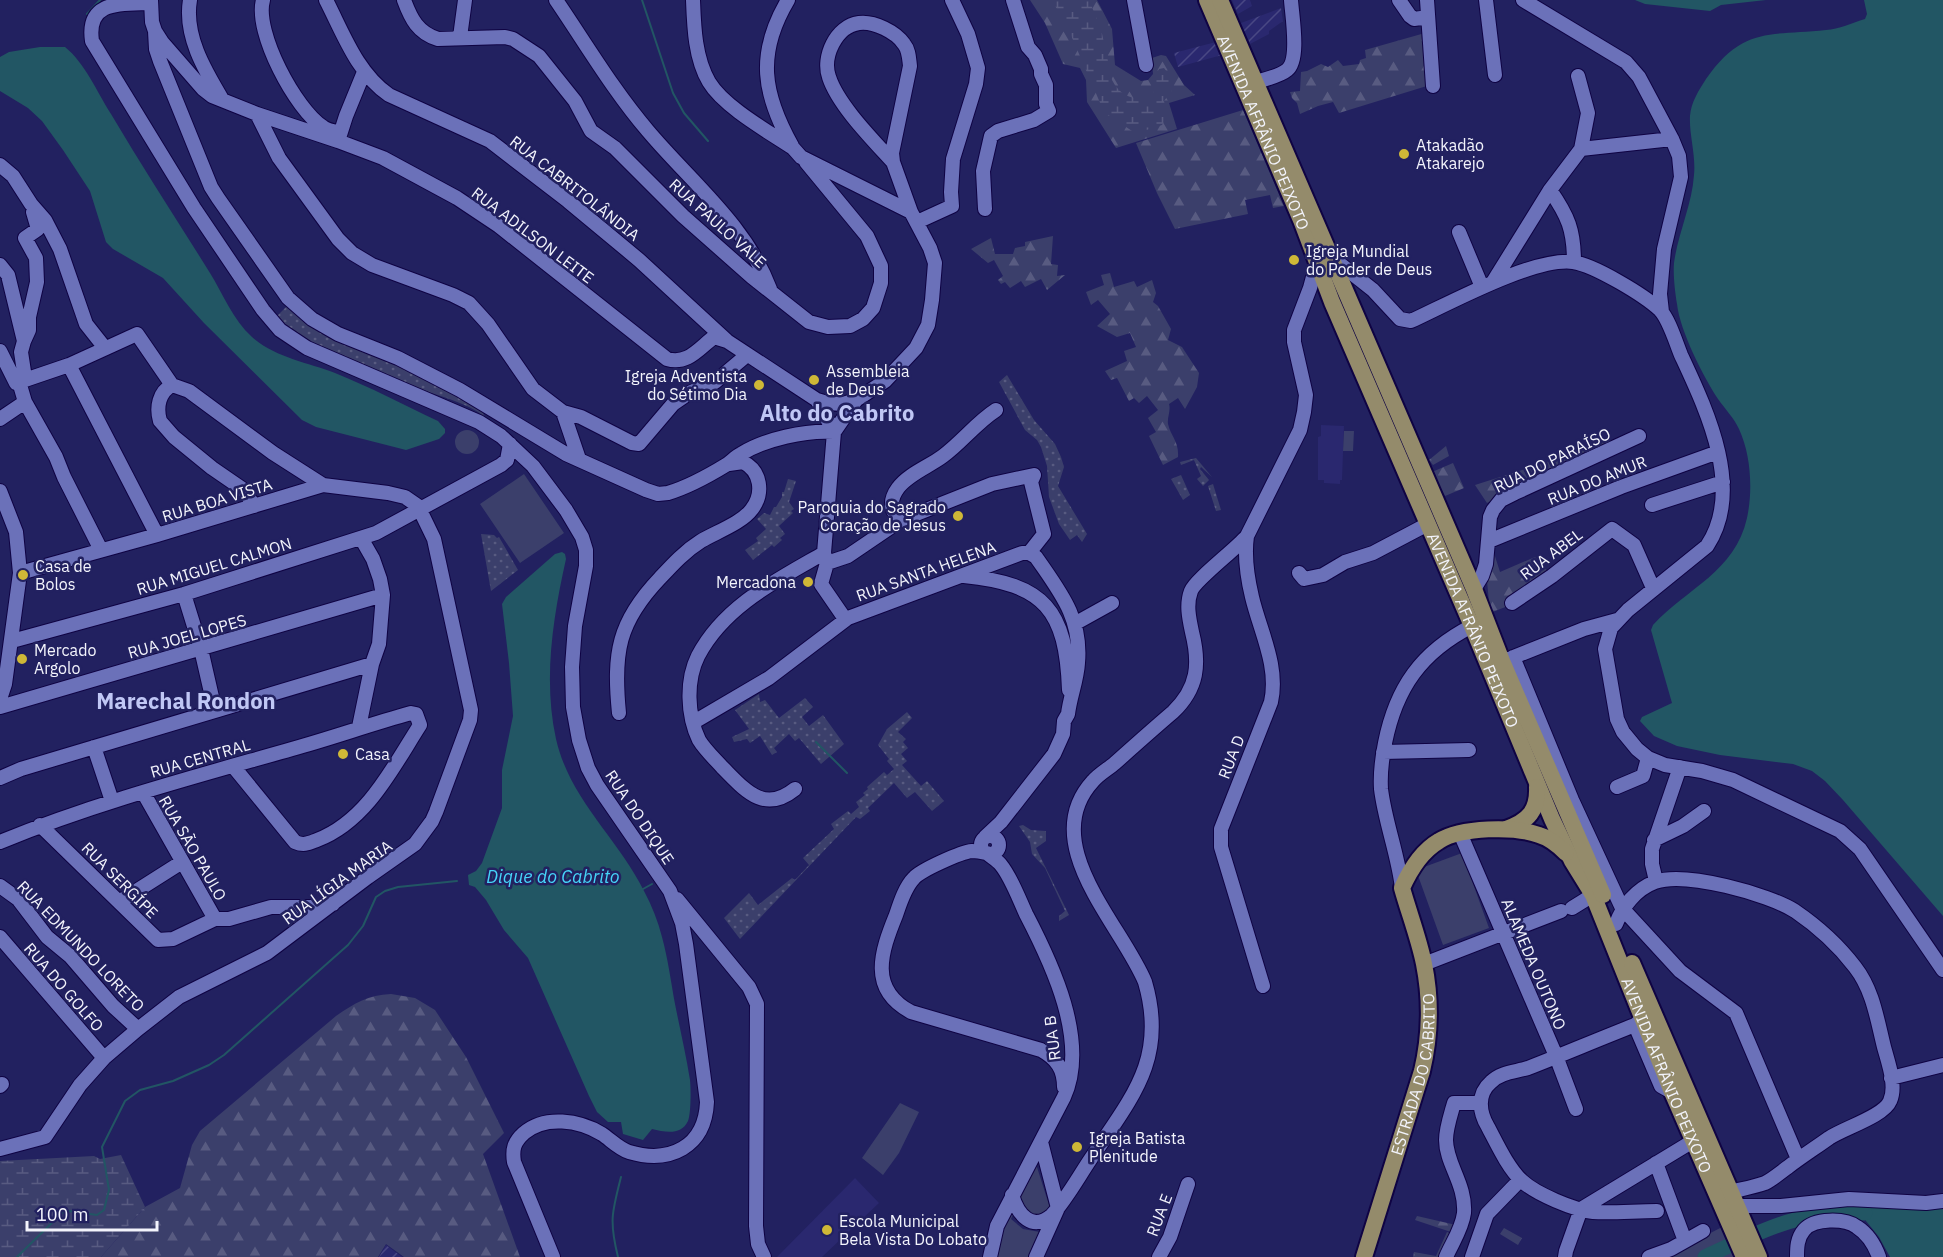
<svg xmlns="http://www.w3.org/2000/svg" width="1943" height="1257" font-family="'IBM Plex Sans',sans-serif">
	<defs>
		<pattern id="industrial-furrows" width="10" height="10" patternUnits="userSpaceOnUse" patternTransform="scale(1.5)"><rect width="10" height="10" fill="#2a286f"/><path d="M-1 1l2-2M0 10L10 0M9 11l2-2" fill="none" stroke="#494884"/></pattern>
		<pattern id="grass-dots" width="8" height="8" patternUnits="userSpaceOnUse" patternTransform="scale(1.5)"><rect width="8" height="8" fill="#3b3f6b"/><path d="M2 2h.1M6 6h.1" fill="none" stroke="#585b81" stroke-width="1.8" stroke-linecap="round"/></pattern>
		<pattern id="forest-firs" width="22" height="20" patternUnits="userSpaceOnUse" patternTransform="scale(1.5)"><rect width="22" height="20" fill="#3b3f6b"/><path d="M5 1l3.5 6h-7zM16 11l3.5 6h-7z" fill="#585b81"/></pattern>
		<pattern id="wetland-marsh" width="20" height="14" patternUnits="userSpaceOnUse" patternTransform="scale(1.5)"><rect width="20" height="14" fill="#3b3f6b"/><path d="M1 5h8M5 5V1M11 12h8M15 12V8" fill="none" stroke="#585b81"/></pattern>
	</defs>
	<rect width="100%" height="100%" fill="#222160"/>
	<path fill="#2a286f" d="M1321,425L1344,426L1342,480H1340V484L1324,483V480H1318V437L1321,436Z
		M855,1178L879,1203L822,1257H777Z"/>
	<path fill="url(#industrial-furrows)" d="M1232,0H1250L1252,6L1238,14Z
		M1281,8L1283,21L1269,31V34L1250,44L1241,23Z
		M1216,42L1222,55L1178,67L1174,53Z
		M386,1245L402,1257H379Z"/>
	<path fill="url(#grass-dots)" d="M287,306L394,363L479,405L485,417C466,402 443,398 421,389C372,369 316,352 276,317Z
		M1007,375L1034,420L1055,444L1061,457L1064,467L1058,486L1087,534L1082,542L1077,535L1070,540L1059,524L1049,497L1047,466L1041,447L1037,440L1025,430L999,382Z
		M1196,458L1212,477L1201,467L1200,469L1209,480L1203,486L1197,479L1201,476L1194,460L1181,465L1180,462Z
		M1181,475L1190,495L1183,500L1171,479Z
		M788,479L796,481L789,502L794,509L791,511L793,513L779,526L785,534L780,538L782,540L774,547L772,545L753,560L745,550L758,541L756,538L766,529L757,519L764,513L770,515L774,507H776L782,497V492H784Z
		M1213,484L1221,510L1216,511L1208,486Z
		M481,534L494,535L497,538L499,537L518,570L491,591Z
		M759,694L760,702L765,700L779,718L805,698L813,707L802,717L809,726L823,715L844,744L821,764L799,738L795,741L789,734L774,748L777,752L772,755L760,736L750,743L747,739L734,742L732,737L749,729L735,710Z
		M907,712L912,718L898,732L906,739L903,742L908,748L901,754L907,761L902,765L921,786L927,781L944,801L932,811L915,792L907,798L894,783L868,808L870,811L860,819L856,817L740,939L724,918L749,893L758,905L792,878L795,880L809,865L803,858L834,829L831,824L848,811L851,814L859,807L856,802L865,795L863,793L868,789L867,787L884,772L887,775L894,769L887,761L889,759L878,745L887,729Z
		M1023,825L1031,830L1046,831V841L1036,848L1069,915L1059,921V916L1065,911L1045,868L1032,854L1030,842L1019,826Z"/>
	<path fill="url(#forest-firs)" d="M1030,0H1097L1112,29L1115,65L1141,81L1148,80L1153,74L1152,58L1161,55L1166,56L1184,85L1195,95L1169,103L1177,129L1116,148L1087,102L1086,80L1080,68L1063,64L1045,23Z
		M1425,33L1430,85L1339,113L1333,102L1318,106L1300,114L1297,103L1292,98L1290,92L1300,91L1301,72L1307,71L1321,64L1328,67L1338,60L1343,66L1359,64L1360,60L1366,58L1365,50Z
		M1243,110L1284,206L1273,208L1270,195L1245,200L1248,214L1175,229L1157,193L1136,143Z
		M1053,236L1051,264L1058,265L1057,276L1065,275L1047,290L1041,279L1025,287L1021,281L1010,288L1005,282L1001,284L998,280L1003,276L994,260L988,263L971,249L991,238L995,254H1013L1015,248L1025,246V242Z
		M1110,273L1114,287L1134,281L1137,287L1152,280L1156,293L1153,302L1158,306L1171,329L1168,340L1182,347L1199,373L1197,387L1185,409L1178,398L1169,404C1171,411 1167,417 1168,424C1171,437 1179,441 1178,457L1163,465L1149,436L1156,432L1148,418L1158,410L1147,396L1139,403L1134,398L1129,401L1117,378L1111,380L1105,371L1127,361L1124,351L1136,347L1130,333L1117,337L1097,326L1110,314L1098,300L1091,305L1086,292L1104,285L1101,275Z
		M1607,437L1610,445L1487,503L1475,485L1575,453Z
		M1446,446L1449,456L1433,465L1429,460Z
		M1453,463L1464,488L1445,496L1432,472Z
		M1484,548L1493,550L1500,572L1535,557L1550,574L1513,604L1490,613Z
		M391,994L415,998L435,1010L466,1057L504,1133L483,1154L520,1257H404L386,1244L378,1257H101L145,1207L180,1188L192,1145L200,1131L336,1016C355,1003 368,995 391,994Z
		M1417,1216L1456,1225L1454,1233L1415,1220Z
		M1504,1228L1522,1238L1518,1245L1500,1234Z
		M1447,1232L1454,1235L1445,1257H1413L1414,1252L1436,1256Z"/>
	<path fill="url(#wetland-marsh)" d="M1052,0H1089L1101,29L1112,80C1120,96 1134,101 1150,98C1159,88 1153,80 1159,69L1164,68L1174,81L1171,92L1164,101L1167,116L1162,125L1140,132L1132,131L1104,112L1070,33Z
		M121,1155L145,1207L101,1257H0V1161L94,1156L100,1159Z"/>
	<path fill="#3b3f6b" d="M455 442a12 12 0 1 1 24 0a12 12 0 1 1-24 0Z
		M1344,431H1354L1353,451H1343Z
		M524,474L564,533L520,563L480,504Z
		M1462,853L1489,928L1443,945L1416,870Z
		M900,1103L919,1112L899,1153L883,1175L862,1158Z
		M1036,1164L1050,1208L1045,1214L1033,1216L1017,1206L1011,1219L1023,1229L1040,1232L1029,1257H995L999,1235Z
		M1724,1226L1737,1257H1664Z"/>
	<path fill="#225664" d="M1635,0H1766L1721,5L1710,11L1645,4Z
		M1864,0H1943V916L1843,800L1825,781L1812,771L1793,764L1720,755L1677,746L1654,736L1640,721L1642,717L1672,703L1651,630L1653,625C1687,588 1735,572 1747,518C1753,490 1751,455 1739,429C1734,418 1725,409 1718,399C1703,376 1680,331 1677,304C1675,292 1673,275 1674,263C1678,233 1692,205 1694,175C1696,155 1689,135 1690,116C1691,102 1699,90 1706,79C1743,26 1770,36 1826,30C1839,29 1852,23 1865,19L1867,14Z
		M40,47H65C85,63 97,92 111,114C143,168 177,220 210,273C223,294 233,320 252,337C276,358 307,362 335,373C370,387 404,405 438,421L445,429V433L439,439L406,450L316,427L302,420L204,323L163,278L113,249L106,242L90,191L63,150L42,121L28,108L0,91V57L9,52Z
		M562,552L565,554L566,559C553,617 543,680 556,739C570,800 617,837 644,891C652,906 658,921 662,937C668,959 671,982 675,1004C680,1029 686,1055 690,1080C691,1089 691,1113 688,1121C681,1136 665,1132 652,1129L643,1140L623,1134L621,1122H608L597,1112L589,1096L528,958L504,930L486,900L475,887L469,885L468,875L476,871L482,863L502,808V770L513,716L509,663L502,604L506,597L555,554Z
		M1864,1206L1943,1208V1257H1890L1879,1237L1866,1221Z"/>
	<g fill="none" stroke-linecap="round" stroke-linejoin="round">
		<path stroke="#225664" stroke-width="2" d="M642,0L673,93L684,113L708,141
			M87,14L100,0
			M816,742L847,773
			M643,889L652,884
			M17,1257L62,1213L69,1211L97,1215L104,1210L109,1190L102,1147L125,1101L140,1090L173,1081L209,1065L224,1055L348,945L363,926L376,897L385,891L398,887L457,881
			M618,1257C609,1221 612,1212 621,1177"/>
		<path stroke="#225664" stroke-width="15" d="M1705,1257C1761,1231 1801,1209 1865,1213"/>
		<defs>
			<path id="minor" d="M151,0L152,22L155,31L162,42L203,89L212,96L257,114L338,141L383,158L457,198L499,226L667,359C688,365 699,348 714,337L727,341
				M190,0C184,35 204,69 222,99
				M263,0C254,32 296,110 323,127C327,130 332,131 337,132
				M326,0C343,33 357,73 389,95L490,141L568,201L639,260L727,341L817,400L827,403L843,404L856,400L885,381L916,348L928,325L932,300L935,263L930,248L911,212L801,157L793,148C769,132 724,107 709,82C695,58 694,27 693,0
				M404,0C411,19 418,33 438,39L505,37L513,39L539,56L575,101L591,131L615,148L683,216L752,277L809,322L828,327L850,326L863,319L873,308L881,283V266L867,236L806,162
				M556,0C586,44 613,90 648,131C691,182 746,225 770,289
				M788,0C756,54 763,94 792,146
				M1134,0L1146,65
				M1399,0L1410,16L1414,19L1428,17
				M1427,0L1433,86
				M1486,0L1495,75
				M1523,0L1626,62L1639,77L1672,139L1679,156L1681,177L1664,249L1660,294L1662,312
				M150,3C121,4 86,0 92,41L194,208L263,310L280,330L307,348L479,422L501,436L533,466L566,510L582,537L586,550V566L575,626L572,667L573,707L579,740L588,768L597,785L670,891L682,923L686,944L707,1102C705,1147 670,1164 629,1152C618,1148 611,1140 602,1134C579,1120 545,1115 524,1133C514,1142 512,1149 514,1162L553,1257
				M155,31L156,49L160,61L211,187L218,198L288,298L312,319L338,334L398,358L460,390L566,454L646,490L658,494L668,493C688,487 708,476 726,465C731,462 735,457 741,454C765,439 806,430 834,432L856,400
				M460,37L465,0
				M1256,82C1266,79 1280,76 1287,70C1300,60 1292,16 1291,0
				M257,114L279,158L338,239L352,253L372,265L453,295L469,303L488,324L533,389L563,412L581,417L632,443L639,444L673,404L689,393L715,382L747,355
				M338,141L346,116L364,72
				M1581,149L1672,139
				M893,162C873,140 838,105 829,77C822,57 836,26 859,23C874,21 896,32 904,44C909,50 909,58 910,66L892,153L893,162L911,212
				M0,165L13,176L31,204L45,220L60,249L86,324L105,348
				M1550,190C1568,216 1574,230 1574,262
				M985,209L983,171L991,136L998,131L1034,120L1049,111L1046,104V85L1041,74V69L1035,55L1028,47L1013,0
				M917,222L952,206L951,192L953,159L976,84L978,68L968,34L952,0
				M1459,232L1482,287
				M0,265L8,275L24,341
				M1493,282L1550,190L1581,149L1588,113L1578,76
				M0,351L16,383L20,385L25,402L56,457L64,477L101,550
				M69,365L157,535
				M19,382L69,365L137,334L172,385
				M16,383L25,378L21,352L24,341L29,330V317L37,282L36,258L25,238L38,229L33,212
				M172,385L189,391L273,453L323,485
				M172,385C159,392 156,407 160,421L174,437L212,468L244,490L254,506
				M817,400L834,432L824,553L826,561
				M563,412L579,459
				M0,419L25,402
				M0,491L16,532L20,573L5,684L0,699
				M1652,505L1723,482
				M901,520C890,512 889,500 898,488C908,474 930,466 943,456C962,442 977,422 996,410
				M1247,536C1244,557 1247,576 1252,597C1260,631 1279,666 1271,702L1221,829V847L1263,986
				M1489,541L1621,487L1718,452
				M827,563L848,556L901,520L992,484L1034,475L1031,482L1044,534L1029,553
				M827,563L821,584L843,616L848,618
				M1299,573L1304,579L1323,575L1345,562L1373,553L1428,524
				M964,576C1045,584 1066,610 1069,690
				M1474,589L1482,576L1486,564L1490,517L1493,510L1501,500L1515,493L1639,436
				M184,594L201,649L215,710
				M1512,603L1552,576L1612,529L1634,545L1653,588
				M1076,623L1112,603
				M12,641L184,594L376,533L501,465L507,460L510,444
				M1513,657L1572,800L1622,908L1680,971L1736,1013L1798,1159
				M1506,660L1584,629L1617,620
				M0,707L383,595
				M619,713C613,653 618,622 660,578C673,564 685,551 701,541C716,532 742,523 752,509C764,493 761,471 743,462L729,464
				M694,722L769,678L848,618L1022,553H1029
				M359,727L372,664L379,644L383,595L380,579L373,559L361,538
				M94,747L112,801
				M1383,752L1469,750
				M0,778L21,769L372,664
				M1617,787L1643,776L1648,758
				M795,789C764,814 745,790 723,768C715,759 705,750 699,740C687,715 686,680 698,656C724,606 777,580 824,553
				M143,792L215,919
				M40,825L158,940L173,939L215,919H229L271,907H320L333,904
				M1460,833L1556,1056L1576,1109
				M981 845a9 9 0 1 1 18 0a9 9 0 1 1-18 0Z
				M985,837L1001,822L1054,754L1063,734L1064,721L1068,714C1070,697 1077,680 1078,663C1082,618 1060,592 1036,557L1029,553
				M1654,840L1683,826L1704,811
				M0,842C95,803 194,777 292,749C332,738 371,724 411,713L416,714L420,725C393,767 367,821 317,840C309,843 304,846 295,842L233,766
				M986,853C982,852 977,851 972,851C961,852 921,870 914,878C905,887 900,903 896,915C881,952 868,989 911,1012L1041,1050C1057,1059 1064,1069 1064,1087
				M987,853C991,857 997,860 1001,865C1011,877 1019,899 1026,914C1052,964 1089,1041 1064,1097L997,1226L990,1257
				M1656,881L1652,864V849L1680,767
				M0,886L18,899L47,937L70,956L113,1006L138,1029
				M1402,888C1398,854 1385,822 1381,789C1380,773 1382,758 1385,743C1396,688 1421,652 1472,626
				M677,899L749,987L757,1004L756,1226L758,1244L764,1257
				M119,902L182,862
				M1572,908L1593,895
				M1616,924C1622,907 1636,889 1655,882C1685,871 1768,894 1795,911C1817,926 1839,946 1855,967C1873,990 1877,1019 1884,1047C1888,1062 1897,1086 1890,1101C1884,1116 1844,1128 1829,1138C1815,1148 1801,1157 1788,1167C1781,1172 1773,1179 1765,1183C1754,1187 1742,1189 1730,1192
				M0,937L104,1058
				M1424,964L1561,911
				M1640,1021L1635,1025L1661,1086L1672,1092
				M1635,1025C1599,1039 1564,1054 1528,1068C1515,1072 1501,1072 1491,1082C1477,1094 1479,1112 1488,1127C1497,1144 1508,1168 1522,1181C1536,1194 1574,1210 1593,1212C1614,1213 1636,1211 1657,1211
				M1891,1078L1943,1065
				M0,1086L2,1084
				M0,1149L45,1137L80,1085L104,1058L138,1029L179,997L267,953L368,877L415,844L432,821L436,812L470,720L471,710L434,539L418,506L405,497L388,493L323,485L157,535L20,573
				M1656,1163L1685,1241
				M1012,1195C1018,1215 1032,1232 1052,1215C1068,1197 1080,1174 1094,1154C1133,1096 1167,1057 1145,982C1121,924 1036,843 1093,781C1099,774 1108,769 1115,763C1134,746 1153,729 1173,712C1198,688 1200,664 1192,632C1189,618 1186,604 1191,591C1195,580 1236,549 1247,536L1300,430L1304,412L1306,395L1294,342V330L1310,288L1317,262L1322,257L1330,256L1373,290L1400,319L1411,321C1448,304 1534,257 1573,262C1594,265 1644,295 1660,310C1669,319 1676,343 1681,355C1706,409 1745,489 1707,546L1628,610L1611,628L1605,649L1617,719L1623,732L1637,749L1648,758L1665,765L1702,771L1733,780L1840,831L1860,849L1943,970
				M1736,1206H1781L1849,1199L1926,1203L1943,1201
				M1036,1257L1058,1208L1041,1142
				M1159,1257L1170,1237L1188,1184
				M1446,1257C1452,1243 1462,1229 1464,1213C1466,1184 1446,1164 1446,1140C1446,1128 1451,1114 1454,1103H1480
				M1472,1257L1487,1214L1520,1180
				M1565,1257L1566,1251L1581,1209L1693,1141
				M1649,1257L1671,1249L1703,1231
				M1797,1257C1797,1248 1797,1238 1804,1230C1814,1218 1845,1218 1857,1227C1868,1234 1875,1246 1879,1257"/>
			<g id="major">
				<path id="s1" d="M1207,0L1301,220L1332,302L1472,626L1552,819L1572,861L1593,895L1672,1092L1744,1257"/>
				<path d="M1220,0L1474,589L1502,661L1603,895"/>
				<path d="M1506,829C1529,821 1538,810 1537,787"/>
				<path d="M1632,963L1759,1257"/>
				<path id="s2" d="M1364,1257L1422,1071C1430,1037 1431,999 1424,964C1419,939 1409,913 1402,888C1410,870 1422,851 1439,841C1461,827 1515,826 1539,835C1550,838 1558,845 1566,853"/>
			</g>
		</defs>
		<use href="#minor" stroke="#0f0343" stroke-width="16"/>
		<use href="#major" stroke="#0f0343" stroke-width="20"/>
		<use href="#minor" stroke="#6b71b9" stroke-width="14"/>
		<use href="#major" stroke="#948b6b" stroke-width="16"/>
	</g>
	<g fill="#cfb837" stroke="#222160" stroke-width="2">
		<circle cx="1404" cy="154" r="6"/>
		<circle cx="1294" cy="260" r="6"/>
		<circle cx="814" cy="380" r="6"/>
		<circle cx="759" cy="385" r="6"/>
		<circle cx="958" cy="516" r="6"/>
		<circle cx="23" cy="575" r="6"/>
		<circle cx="808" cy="582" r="6"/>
		<circle cx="22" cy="659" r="6"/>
		<circle cx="343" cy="754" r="6"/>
		<circle cx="1077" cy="1147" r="6"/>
		<circle cx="827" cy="1230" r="6"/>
	</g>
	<g text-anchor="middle" stroke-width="5" stroke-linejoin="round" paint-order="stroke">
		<g font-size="16" fill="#f3f4fc" stroke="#222160">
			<text dy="6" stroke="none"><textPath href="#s1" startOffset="144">AVENIDA AFRÂNIO PEIXOTO</textPath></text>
			<text transform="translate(575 188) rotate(38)" y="6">RUA CABRITOLÂNDIA</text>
			<text transform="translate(718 223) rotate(42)" y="6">RUA PAULO VALE</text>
			<text transform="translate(533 235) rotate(37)" y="6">RUA ADILSON LEITE</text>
			<text transform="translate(1552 460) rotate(-26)" y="6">RUA DO PARAÍSO</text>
			<text transform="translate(1597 480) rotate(-22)" y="6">RUA DO AMUR</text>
			<text transform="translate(217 500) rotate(-17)" y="6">RUA BOA VISTA</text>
			<text transform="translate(1551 554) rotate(-37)" y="6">RUA ABEL</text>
			<text transform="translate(214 566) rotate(-17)" y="6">RUA MIGUEL CALMON</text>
			<text transform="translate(926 571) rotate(-20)" y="6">RUA SANTA HELENA</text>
			<text dy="6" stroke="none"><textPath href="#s1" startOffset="684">AVENIDA AFRÂNIO PEIXOTO</textPath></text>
			<text transform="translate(187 636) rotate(-16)" y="6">RUA JOEL LOPES</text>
			<text transform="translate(1231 757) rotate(-69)" y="6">RUA D</text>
			<text transform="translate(200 758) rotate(-16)" y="6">RUA CENTRAL</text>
			<text transform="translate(640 817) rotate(56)" y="6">RUA DO DIQUE</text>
			<text transform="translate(193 848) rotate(60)" y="6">RUA SÃO PAULO</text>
			<text transform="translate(120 880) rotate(45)" y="6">RUA SERGÍPE</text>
			<text transform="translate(337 882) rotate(-36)" y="6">RUA LÍGIA MARIA</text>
			<text transform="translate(81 946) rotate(46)" y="6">RUA EDMUNDO LORETO</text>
			<text transform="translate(1534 964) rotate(67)" y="6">ALAMEDA OUTONO</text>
			<text transform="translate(64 987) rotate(49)" y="6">RUA DO GOLFO</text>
			<text transform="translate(1052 1038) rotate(-97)" y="6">RUA B</text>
			<text dy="6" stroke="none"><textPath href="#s2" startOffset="190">ESTRADA DO CABRITO</textPath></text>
			<text dy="6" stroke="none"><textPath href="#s1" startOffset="1170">AVENIDA AFRÂNIO PEIXOTO</textPath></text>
			<text transform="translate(1159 1215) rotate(-69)" y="6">RUA E</text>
		</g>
		<g font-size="16" fill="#f3f4fc" stroke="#222160" text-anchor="start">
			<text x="1416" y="151">Atakadão<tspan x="1416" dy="18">Atakarejo</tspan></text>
			<text x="1306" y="257">Igreja Mundial<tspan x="1306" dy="18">do Poder de Deus</tspan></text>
			<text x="826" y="377">Assembleia<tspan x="826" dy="18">de Deus</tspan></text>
			<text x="747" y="382" text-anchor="end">Igreja Adventista<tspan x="747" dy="18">do Sétimo Dia</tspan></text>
			<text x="946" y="513" text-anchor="end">Paroquia do Sagrado<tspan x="946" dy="18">Coração de Jesus</tspan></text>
			<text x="35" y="572">Casa de<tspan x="35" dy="18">Bolos</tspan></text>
			<text x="796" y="588" text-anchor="end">Mercadona</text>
			<text x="34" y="656">Mercado<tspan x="34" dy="18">Argolo</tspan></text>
			<text x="355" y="760">Casa</text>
			<text x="1089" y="1144">Igreja Batista<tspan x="1089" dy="18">Plenitude</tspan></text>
			<text x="839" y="1227">Escola Municipal<tspan x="839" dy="18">Bela Vista Do Lobato</tspan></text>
		</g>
		<g font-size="18" font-style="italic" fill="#46d5f9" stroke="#222160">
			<text x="553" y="883">Dique do Cabrito</text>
		</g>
		<g font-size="22" font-weight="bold" fill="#c0c7f5" stroke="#222160">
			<text x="837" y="421">Alto do Cabrito</text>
			<text x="186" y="709">Marechal Rondon</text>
		</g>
	</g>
	<path d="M27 1221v9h130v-9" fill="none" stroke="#f3f4fc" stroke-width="3"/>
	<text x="36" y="1221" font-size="18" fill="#f3f4fc" stroke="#222160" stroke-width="4.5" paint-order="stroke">100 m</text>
</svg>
